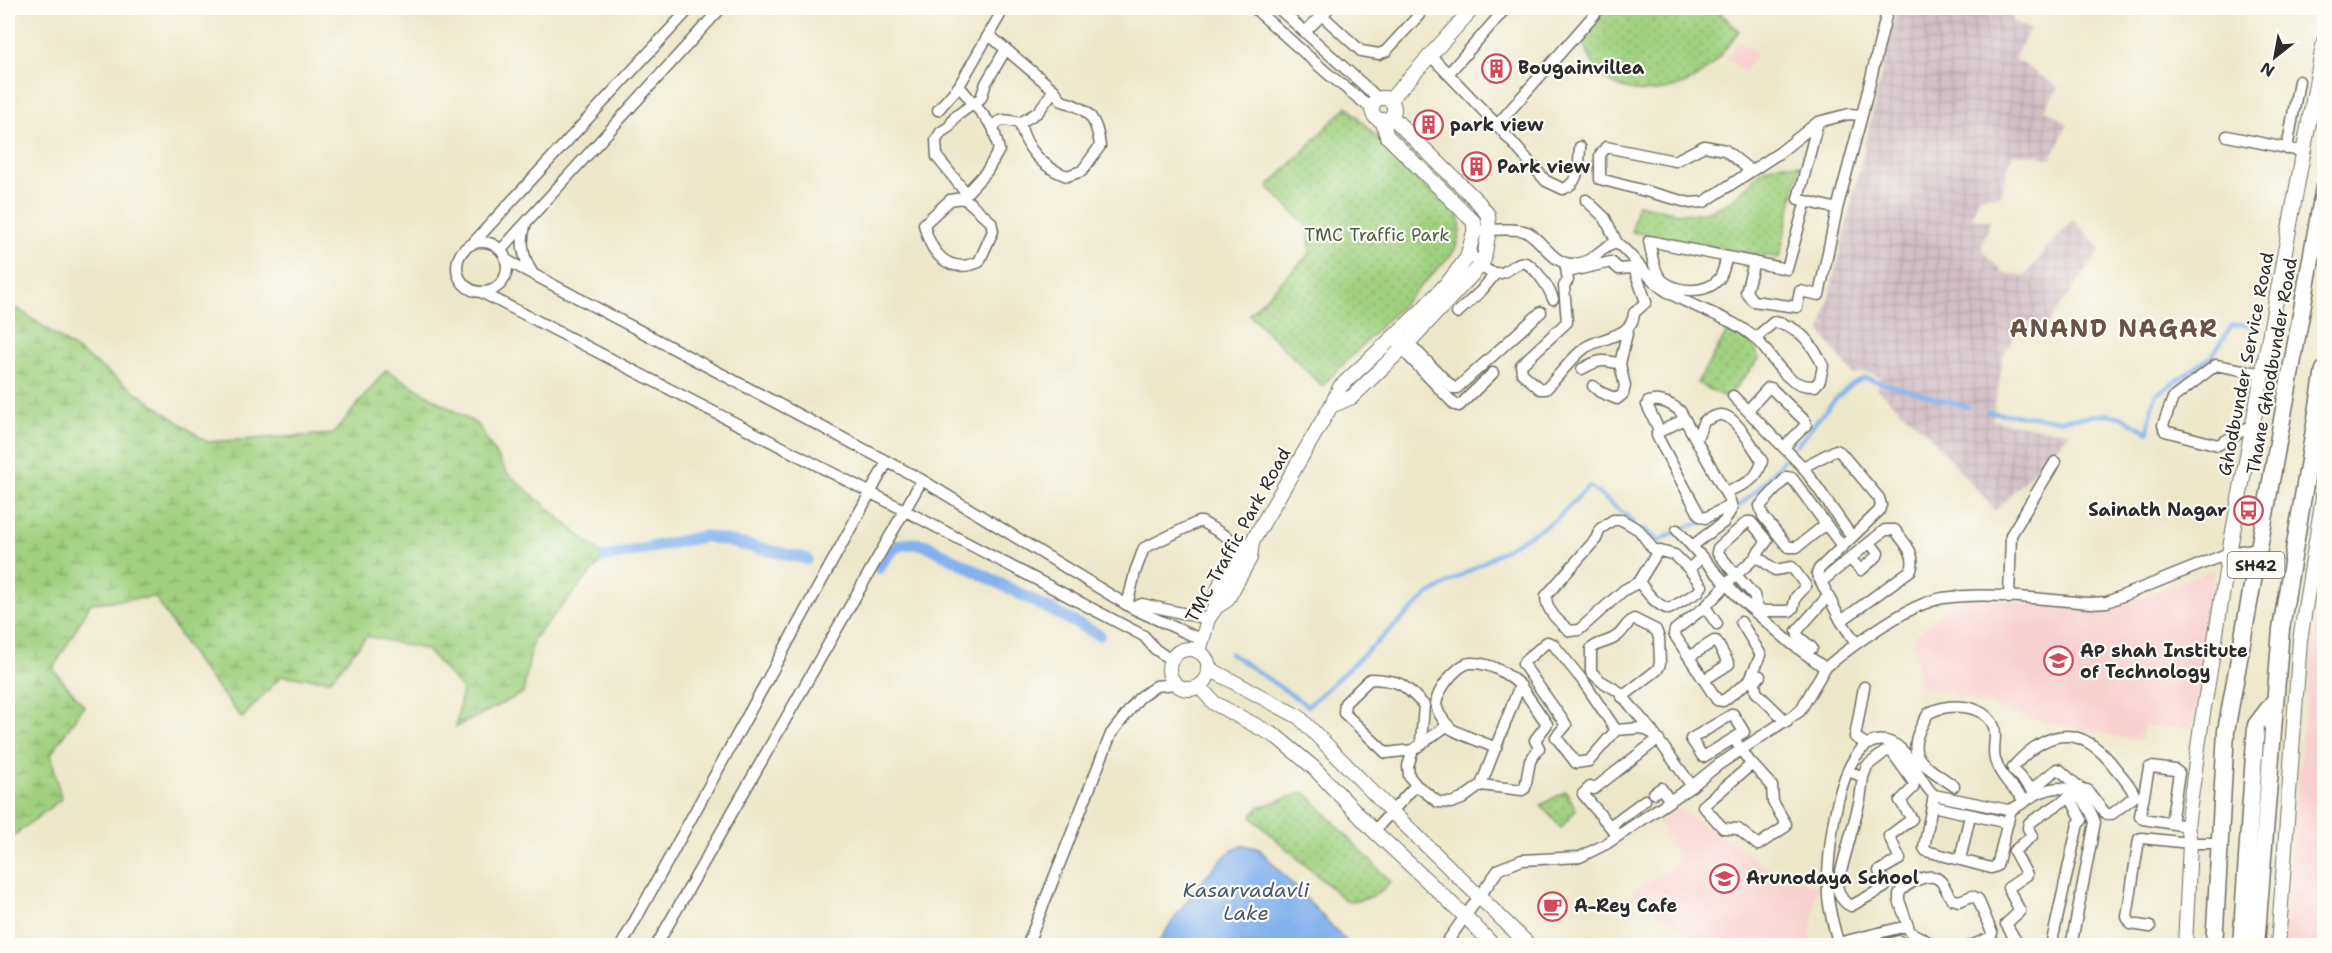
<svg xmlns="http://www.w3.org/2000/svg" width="2332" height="953" font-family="'Shantell Sans',sans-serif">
	<defs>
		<pattern id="industrial-grid" width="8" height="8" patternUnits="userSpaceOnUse" patternTransform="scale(1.5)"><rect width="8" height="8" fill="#d2bec5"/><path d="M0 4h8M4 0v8" fill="none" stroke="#b4a3a9"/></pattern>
		<pattern id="wetland-marsh" width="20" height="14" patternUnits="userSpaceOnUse" patternTransform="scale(1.5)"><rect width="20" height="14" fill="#a1d180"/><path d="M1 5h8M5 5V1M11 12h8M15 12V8" fill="none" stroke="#83aa69"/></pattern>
		<pattern id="park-dots" width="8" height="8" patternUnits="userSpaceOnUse" patternTransform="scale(1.5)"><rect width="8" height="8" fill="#a1d180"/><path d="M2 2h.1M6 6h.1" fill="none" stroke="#83aa69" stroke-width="1.8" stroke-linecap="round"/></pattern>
	</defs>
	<rect width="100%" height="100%" fill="#fdfcf7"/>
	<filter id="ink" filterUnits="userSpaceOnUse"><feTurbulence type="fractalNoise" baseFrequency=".0167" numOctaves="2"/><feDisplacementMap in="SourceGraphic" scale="12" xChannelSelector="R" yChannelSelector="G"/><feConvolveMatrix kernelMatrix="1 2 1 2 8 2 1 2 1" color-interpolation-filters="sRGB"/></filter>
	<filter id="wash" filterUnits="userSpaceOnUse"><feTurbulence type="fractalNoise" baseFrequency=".008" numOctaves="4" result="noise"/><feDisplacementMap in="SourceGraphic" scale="24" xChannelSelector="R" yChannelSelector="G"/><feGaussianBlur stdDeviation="1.35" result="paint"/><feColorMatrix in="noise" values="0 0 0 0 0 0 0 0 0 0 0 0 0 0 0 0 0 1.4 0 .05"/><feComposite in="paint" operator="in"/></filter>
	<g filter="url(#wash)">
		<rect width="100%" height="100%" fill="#ede7ca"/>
		<path fill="#f7d0cf" d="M1739,41L1757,54L1744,72L1726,58Z
			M2324,528V945L2283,946L2295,806Z
			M2216,569L2192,727H2144L2140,741L2043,722L1918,685L1915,636L1955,602L1972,598L2099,607L2117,606Z
			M1677,808L1774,871L1817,886L1810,945H1703L1633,892L1673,867L1678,856L1658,823Z"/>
		<path fill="url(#industrial-grid)" d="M1897,8H2015L2012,21L2030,29L2014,58L2058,87L2045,109L2068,124L2051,159L2037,155L2012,154L2000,195L1978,197L1972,218L1990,221L1981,248L2003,273L2024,277L2047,248L2074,219L2101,249L2044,330L2024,320L2004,355L1992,420L2070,433L1995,511L1927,433L1877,389L1880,377L1864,372L1853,375L1821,332Z"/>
		<path fill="url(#wetland-marsh)" stroke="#667e56" stroke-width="1.5" d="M17,308L207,442L333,434L386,370L478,425L507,473L605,557L533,639L523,693L456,727L462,689L427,650L367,636L330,680L281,676L242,718L198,664L155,597L91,603L53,669L84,706L51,754L61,799L8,840V311Z"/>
		<path fill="url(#park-dots)" stroke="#667e56" stroke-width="1.5" d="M1609,8H1715L1739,31C1728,44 1719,60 1706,70C1679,95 1623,102 1598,71C1590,62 1586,48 1583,37Z
			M1347,106L1428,191L1451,194C1461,218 1465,228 1453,253L1322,386L1249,314L1310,253L1309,228L1268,187Z
			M1785,164L1800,165L1779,258L1632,232L1637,204C1655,207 1679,216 1698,213C1711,212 1726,205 1736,196C1758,179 1753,167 1785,164Z
			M1728,331L1753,343L1759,359L1727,398L1697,383Z
			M1566,791L1576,810L1561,828L1541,805Z
			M1305,792L1391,882C1377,896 1366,901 1346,901L1251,817L1259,807Z"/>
		<path fill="#82b1ed" stroke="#566e8c" stroke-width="1.5" d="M1244,845L1259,849L1347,942V945H1157C1170,924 1221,847 1244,845Z"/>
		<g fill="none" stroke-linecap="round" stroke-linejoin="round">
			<path stroke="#82b1ed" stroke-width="4" d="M1987,412L2059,420L2108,414L2124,418L2148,432L2153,403L2157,394L2212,356L2232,325L2241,324L2259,328
				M1796,446C1813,427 1841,385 1865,378L1968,407
				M1736,508L1757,490L1783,460
				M1686,527L1722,518
				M1643,528L1659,541L1674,533
				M1230,653L1308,706L1428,595L1557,519L1589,486L1634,522"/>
			<path stroke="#82b1ed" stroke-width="12" d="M605,557L705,536L807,559
				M879,568C892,545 900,541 926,545L1099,635"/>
		</g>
	</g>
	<g filter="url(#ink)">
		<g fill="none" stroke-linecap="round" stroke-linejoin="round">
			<defs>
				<path id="minor" d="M1254,8L1327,73L1372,109
					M1278,8L1379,99
					M1314,8L1361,51L1379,54L1386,51L1419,15V8
					M1305,32L1329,8
					M989,35L1054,90L1062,101C1089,108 1097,119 1100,146L1082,171L1067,176C1043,168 1025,148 1020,123C1009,121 1001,116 993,127
					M1430,55L1497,125L1546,181L1563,189C1580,184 1579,162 1580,147
					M1448,74L1506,8
					M959,86L993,127L999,150L987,171L962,198L969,202L991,222L993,231L979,262C947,275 930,252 924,224L950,200L962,198
					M938,110L959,86L1004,8
					M1818,122L1798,199L1837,209L1862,115
					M1020,123L1038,112L1054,90
					M1497,125L1600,8
					M2227,136L2305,152
					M2287,149L2299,81
					M1751,171L1725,150L1704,146L1675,161L1606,147L1600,155V179L1690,203L1704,202L1779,153L1818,122L1849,114L1862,115L1888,8
					M966,193L937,157L936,140L941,132L949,127L955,117L981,98L986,83L1006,49
					M1586,200L1605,218L1617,243
					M525,226C520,244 523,258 533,274
					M1474,232C1485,230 1520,227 1529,233C1543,242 1553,263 1571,264C1594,265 1599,246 1617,243C1634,256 1645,276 1663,289C1690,308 1734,317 1757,340C1775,358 1785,388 1815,386L1820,380L1823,366C1813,345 1799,325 1774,322L1755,338
					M457 267a25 25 0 1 1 50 0a25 25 0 1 1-50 0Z
					M474,242L690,8
					M501,250L721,8
					M1469,252C1476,259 1483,271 1494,273C1506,275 1511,266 1520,263C1532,259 1550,290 1553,299
					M1727,257C1725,263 1723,274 1719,279C1706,294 1678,293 1663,281C1653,272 1652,253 1649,241L1787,269L1806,201
					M506,260L922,480L1132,608L1202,640
					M1754,262L1746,292L1753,301L1797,307L1800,291L1819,295L1837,209
					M1565,263L1568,280L1564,286L1567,322L1521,365L1522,373L1540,389H1546C1559,376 1572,357 1586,347C1602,337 1633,337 1634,313L1646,302L1635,271L1631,268L1619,269L1611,262L1567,272
					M483,293L904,510L1144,636L1155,649L1171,660
					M1457,313L1481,291L1496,273
					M1403,337L1453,388H1457L1541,312
					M1398,345L1455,405L1459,406L1493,373
					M1582,369C1597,360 1603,359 1620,364
					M1593,386L1600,392L1617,399L1623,394L1625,386L1620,364L1628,329
					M1733,396L1803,467
					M1748,410L1768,388H1771L1805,421L1806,425L1784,447
					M2252,425L2218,445L2165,431L2163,425L2173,398L2216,365L2263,374
					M1657,433L1685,419
					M1696,440L1704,421C1710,419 1716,414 1722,415C1736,416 1754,449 1762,461C1757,482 1743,485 1725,492
					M1825,525L1797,547H1788L1763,516L1760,506L1787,477L1792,478L1842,546
					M1852,537L1803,467L1836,450L1840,452L1879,498L1881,505L1879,511L1819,569L1817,574L1841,621L1856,643
					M1692,546L1724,522L1732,508L1730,501L1680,411C1672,404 1659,398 1648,402L1647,405L1658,428L1657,436L1700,516L1705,518L1731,505
					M1850,559L1861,570L1877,556L1878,553L1870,543
					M1689,569L1702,586L1698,592L1669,609C1655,605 1647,592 1639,582L1624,590L1579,630L1570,631C1559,622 1546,611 1546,596L1596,539L1600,529L1613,520H1622L1639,530L1653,549L1675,555L1689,569L1702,557
					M1135,572L1144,548L1198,522H1202L1251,551
					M1639,582L1658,551
					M1821,582L1885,530H1895C1904,543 1917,554 1911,570L1841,621
					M2009,598L2011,535L2055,462
					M1127,605L1134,577
					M1705,607L1717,624
					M1132,608L1142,604L1208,619
					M1741,622L1761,655L1749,681L1723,701L1717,700L1674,634L1675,630L1705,607L1736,575L1717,552L1718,548L1747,522H1751L1767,541L1757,554L1758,557L1775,570L1792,567L1806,586L1796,597L1793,608L1790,611H1763L1757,607L1754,595L1736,575L1757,556
					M1812,648L1798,636L1797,631L1828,596
					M1689,657L1714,641H1716L1729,664L1704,680
					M1825,668C1853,645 1908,604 1943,598C1989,591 2044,600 2091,603L2107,602L2229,553L2259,548
					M1760,676L1755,682L1756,692L1787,722
					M1864,687L1855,737L1866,744
					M1622,697L1657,670L1660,664L1659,638L1656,630L1634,619C1626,623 1624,631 1617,636C1609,643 1599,641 1591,649V672L1601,681L1618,691L1652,731
					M1733,714L1744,732L1703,757L1691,739Z
					M1616,730L1589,761L1576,763L1556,737L1566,725L1523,664L1525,661L1547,642L1553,644L1583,681L1616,730L1642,728L1654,734L1692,786
					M1734,739L1749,761L1752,764L1772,786L1773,802L1786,824L1785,827L1758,845L1738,829L1723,828L1703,806L1752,764
					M1421,742L1424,705C1403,684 1401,680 1370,679L1345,703L1344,713L1386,753L1413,750L1448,725
					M1413,750L1408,766L1409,776L1416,785L1438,802L1451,803L1462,799L1481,785L1520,685C1506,673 1490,662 1470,663C1457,664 1432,695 1437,708C1438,713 1446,724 1450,728C1458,734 1485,743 1496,748
					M1849,771L1863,777L1860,800L1837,886C1839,894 1843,903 1851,906L1885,887L1886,885L1879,871L1900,859L1889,836L1912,819L1900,801L1913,788L1914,783L1892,752L1886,751L1867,766L1863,777
					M1481,785L1522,790L1525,788L1530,761L1539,748L1535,740L1547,724L1520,685
					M1954,786C1919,761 1902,757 1928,714C1945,702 1985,703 1994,727C1997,737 1992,750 1995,760C2001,777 2014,790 2026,801
					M2032,789L2057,769L2060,770L2081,789L2087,790L2106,814H2112L2135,796C2131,786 2123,777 2116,769C2082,724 2049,727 2013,767V770L2036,794
					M1654,793L1661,788L1670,801
					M1934,795L1924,848L1926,851L1991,868L1997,866L2011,809
					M1932,806L2008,823
					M2171,823L2179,773L2175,770L2151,767L2149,768L2140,816L2143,819L2187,826
					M1610,826L1645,800
					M1374,831L1416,785
					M1618,836L1583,794L1590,787L1594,789L1658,739
					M1960,860L1970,815
					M2150,927L2131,924L2127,917L2139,839L2142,838L2190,843H2220
					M1838,943L1907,926
					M621,946L887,462
					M656,946L922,480
					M1027,946L1111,734L1139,698L1156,686L1176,684
					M1444,946L1499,869L1522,860L1580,857L1606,844L1692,786L1718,765L1800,711L1825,668L1792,644L1739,598L1677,530
					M1839,946C1835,930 1829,912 1828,896C1826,864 1836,731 1886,741C1910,746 1918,781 1934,795L2008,810C2019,808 2026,799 2037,794C2067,779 2084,793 2095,822L2071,946
					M1863,946L1870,944L1876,946
					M1881,946L1899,941L1902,946
					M1936,946L1910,932L1899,900V894C1903,885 1928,872 1938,879C1945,883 1946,893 1952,899L1959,901L1972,896L1978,899L1992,933L1990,938L1970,946
					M2019,946L2006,924L2020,911L2008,888L2027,875L2014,851L2032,836L2028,828L2029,823L2068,798L2071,799L2082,820L2078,824L2051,946"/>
				<path id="tertiary" d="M1372 109a11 11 0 1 1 22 0a11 11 0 1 1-22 0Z
					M1390,100L1473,8
					M1331,406L1352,397L1409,342L1481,265L1484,259L1489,229L1488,215L1478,202L1392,117
					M1216,607C1214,584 1235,556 1252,542
					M1169 669a20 20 0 1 1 40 0a20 20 0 1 1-40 0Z
					M1199,652L1208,619L1216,607L1227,600L1250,558L1252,542L1331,406L1340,387L1421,311L1450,280L1467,258L1474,232V222L1387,136L1382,120
					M1208,668L1299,717L1393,813L1530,946
					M1199,686L1214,703L1277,737L1314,768L1374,831L1466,917L1494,946
					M2185,946L2190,843L2187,826L2201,726L2229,553L2324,41
					M2278,946L2300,640L2324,491"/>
				<path id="primary" d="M2214,946L2226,731L2324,187
					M2241,946L2256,725L2275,700
					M2256,946L2281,629L2324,370"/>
			</defs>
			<use href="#minor" stroke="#6f6d63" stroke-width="13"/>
			<use href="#tertiary" stroke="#6f6d63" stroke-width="16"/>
			<use href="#primary" stroke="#6f6d63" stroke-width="19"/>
			<use href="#minor" stroke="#fff" stroke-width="10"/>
			<use href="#tertiary" stroke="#fff" stroke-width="14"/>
			<use href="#primary" stroke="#fff" stroke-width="16"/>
		</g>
	</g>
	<defs>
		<symbol id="building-ring" viewBox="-11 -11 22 22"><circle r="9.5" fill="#fdfcf7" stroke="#d1495b" stroke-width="1.5"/><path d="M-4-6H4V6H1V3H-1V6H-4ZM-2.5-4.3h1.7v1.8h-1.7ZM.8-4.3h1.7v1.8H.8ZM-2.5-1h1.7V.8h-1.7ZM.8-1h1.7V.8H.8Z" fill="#d1495b"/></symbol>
		<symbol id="bus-ring" viewBox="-11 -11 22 22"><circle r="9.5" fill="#fdfcf7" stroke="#d1495b" stroke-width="1.5"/><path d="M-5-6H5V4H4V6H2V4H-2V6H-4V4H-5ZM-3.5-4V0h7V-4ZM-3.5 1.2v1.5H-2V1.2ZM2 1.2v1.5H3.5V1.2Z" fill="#d1495b"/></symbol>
		<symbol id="university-ring" viewBox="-11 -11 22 22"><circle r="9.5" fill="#fdfcf7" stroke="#d1495b" stroke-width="1.5"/><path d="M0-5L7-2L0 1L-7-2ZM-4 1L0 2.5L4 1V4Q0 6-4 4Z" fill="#d1495b"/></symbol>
		<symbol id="school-ring" viewBox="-11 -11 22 22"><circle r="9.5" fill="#fdfcf7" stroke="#d1495b" stroke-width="1.5"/><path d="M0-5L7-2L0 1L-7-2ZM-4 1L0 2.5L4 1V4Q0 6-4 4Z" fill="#d1495b"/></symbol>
		<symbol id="cafe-ring" viewBox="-11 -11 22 22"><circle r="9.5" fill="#fdfcf7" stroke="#d1495b" stroke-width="1.5"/><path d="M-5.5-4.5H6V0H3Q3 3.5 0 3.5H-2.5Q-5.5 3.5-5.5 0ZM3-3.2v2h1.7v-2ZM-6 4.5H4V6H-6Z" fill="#d1495b"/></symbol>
	</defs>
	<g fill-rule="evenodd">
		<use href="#building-ring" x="1480" y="52" width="33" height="33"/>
		<use href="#building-ring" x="1412" y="108" width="33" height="33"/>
		<use href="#building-ring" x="1460" y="150" width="33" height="33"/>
		<use href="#bus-ring" x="2232" y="494" width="33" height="33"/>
		<use href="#university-ring" x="2042" y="644" width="33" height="33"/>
		<use href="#school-ring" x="1708" y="862" width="33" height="33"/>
		<use href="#cafe-ring" x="1536" y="890" width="33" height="33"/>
	</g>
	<g text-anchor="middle" stroke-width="4.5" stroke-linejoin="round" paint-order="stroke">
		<rect fill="#fdfcf7" stroke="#6a6a68" stroke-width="1.5" x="2227.5" y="552" width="57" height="26" rx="4.5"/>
		<g font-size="16" font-weight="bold" fill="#2b2b2b">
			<text x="2256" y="571">SH42</text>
		</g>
		<g font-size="18" font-weight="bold" fill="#2b2b2b" stroke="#fdfcf7" text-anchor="start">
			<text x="1518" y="74">Bougainvillea</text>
			<text x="1450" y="131">park view</text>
			<text x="1497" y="173">Park view</text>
			<text x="2227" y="516" text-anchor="end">Sainath Nagar</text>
			<text x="2080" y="657">AP shah Institute<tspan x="2080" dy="21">of Technology</tspan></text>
			<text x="1746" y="884">Arunodaya School</text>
			<text x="1574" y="912">A-Rey Cafe</text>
		</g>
		<g font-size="18" fill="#4e5d44" stroke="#fdfcf7">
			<text x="1377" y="241">TMC Traffic Park</text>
		</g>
		<g font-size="18" fill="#2b2b2b" stroke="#fdfcf7">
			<text transform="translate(2246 364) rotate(-79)" y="6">Ghodbunder Service Road</text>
			<text transform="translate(2272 366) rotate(-80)" y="6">Thane Ghodbunder Road</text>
			<text transform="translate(1238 535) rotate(-61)" y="6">TMC Traffic Park Road</text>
		</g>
		<g font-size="20" font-style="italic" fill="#495a6f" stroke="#fdfcf7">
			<text x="1246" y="897">Kasarvadavli<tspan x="1246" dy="23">Lake</tspan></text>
		</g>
		<g font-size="24" font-weight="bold" letter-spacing="1.5" fill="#6a5345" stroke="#fdfcf7">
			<text x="2114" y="337">ANAND NAGAR</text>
		</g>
	</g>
	<rect width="2332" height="953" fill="none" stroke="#fdfcf7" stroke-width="30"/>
	<g transform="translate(2275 57) rotate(211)" stroke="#fdfcf7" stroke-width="4.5" paint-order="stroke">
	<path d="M0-4.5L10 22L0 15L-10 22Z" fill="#2b2b2b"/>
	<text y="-9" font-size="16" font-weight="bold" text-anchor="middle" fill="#2b2b2b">N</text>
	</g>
</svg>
